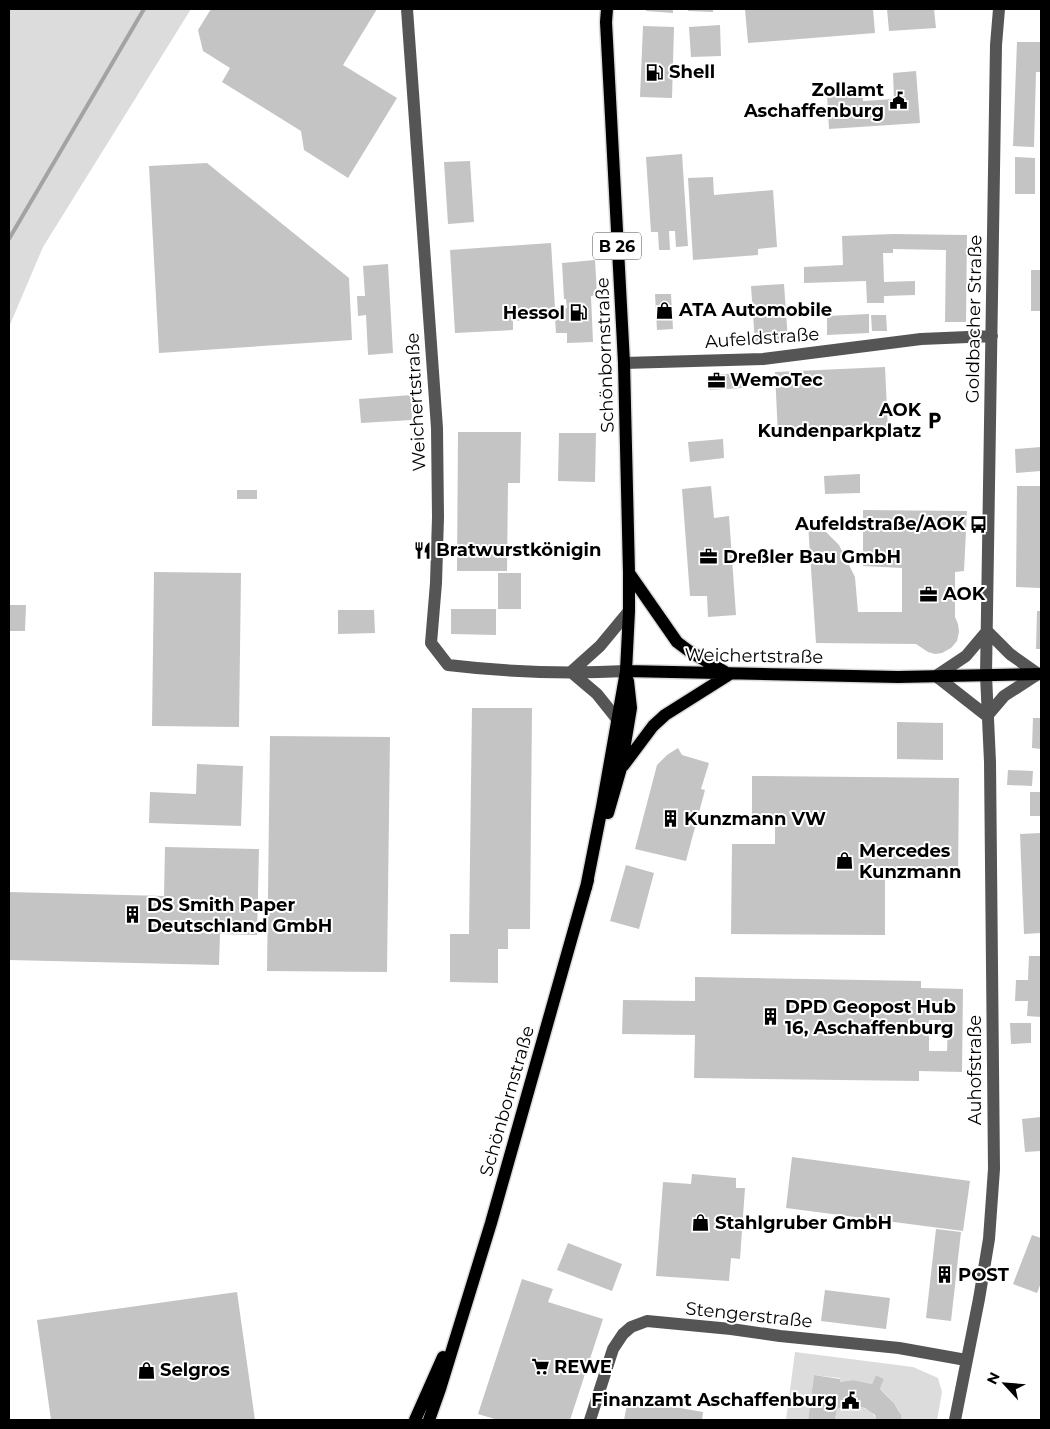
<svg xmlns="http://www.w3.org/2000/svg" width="1050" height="1429" font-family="Montserrat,sans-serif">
	<rect width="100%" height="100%" fill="#fff"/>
	<path fill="#dcdcdc" d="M9,9H191L43,247L9,327Z
		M795,1352L913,1367L938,1378L942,1392L937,1420H902C900,1407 889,1397 880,1389L884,1379L876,1375L872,1384L853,1380L840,1382V1378L814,1375L808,1420H786Z
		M849,1405C860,1407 873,1408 876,1420H835L837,1409Z"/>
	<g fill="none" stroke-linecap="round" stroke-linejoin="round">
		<path stroke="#a3a3a3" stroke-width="4" d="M9,239L144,9"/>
	</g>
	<path fill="#c4c4c4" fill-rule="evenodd" d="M211,9H377L343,65L397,98L348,178L304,150L301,131L222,82L230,68L203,51L198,30Z
		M646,9H673V13L646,11Z
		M688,9H713V12L688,11Z
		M745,9H873L875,33L748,43Z
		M887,9H934L936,28L889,31Z
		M720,25L721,56L691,57L689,27Z
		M643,26L674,27L672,98L640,97Z
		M1017,42H1041V72H1036L1034,147L1013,146Z
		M916,71L920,123L829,129L827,95L862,92L863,101L894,99L893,73Z
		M682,154L688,246L676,247L675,231H669L670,250H659L658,232H651L646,157Z
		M1015,157L1035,158V194H1015Z
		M470,161L474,222L448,224L444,162Z
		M207,163L349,278L352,340L159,353L149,166Z
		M713,177L714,195L773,190L777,247L758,249V255L693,260L688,178Z
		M893,234L967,235L966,322H945L946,250L893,249V253H883L884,282L915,281V295L884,296V303H867L866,281L804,283V267L843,265L842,236Z
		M551,243L555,308H567L566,299H564L562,263L595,260L597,295L591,296L593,342L567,343V333H556L555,318L513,321V330L455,333L450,250Z
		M388,264L393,353L368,355L366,315L358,316L357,296H365L363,266Z
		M1031,270H1041V311H1031Z
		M784,284L788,341L755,343L751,286Z
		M655,294H671L673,329L657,330Z
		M869,314V333L827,335V316Z
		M871,315H886L887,331H872Z
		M885,367L888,430L778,436L775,372Z
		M741,373L742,388L710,390L709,375Z
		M411,395L412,420L361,423L359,399Z
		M458,432H521L520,483H508L507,571H457Z
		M559,433H596L595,482L558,481Z
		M723,439L724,458L690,462L688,442Z
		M1041,447V471L1016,473L1015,449Z
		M860,474V493L825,494L824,476Z
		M711,486L714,518L729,516L736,615L708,617L707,596H690L682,489Z
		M1017,486H1041L1040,588L1016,587Z
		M237,490H257V499H237Z
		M863,510L967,511L964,571L955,572V617L958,624L959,632L957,641L951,648L942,653L935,654L928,652L916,644L816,643L808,524L814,520L839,545L855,577L858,612H902V568L863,566Z
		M154,572L241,573L239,727L152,726Z
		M498,573H521V609H498Z
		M9,605H26L25,631H9Z
		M451,609H496V635L451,634Z
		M338,610H374L375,633L338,634Z
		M1037,611H1041V649H1036Z
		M472,708H532L530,929H508V949H498V983L450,982V934H469Z
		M1033,718H1041V749L1032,748Z
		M897,722L943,723V760L897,759Z
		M270,736L390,737L387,972L267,971Z
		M678,748L682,755L709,763L701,789L705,790L686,861L635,849L657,765L667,755Z
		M197,764L243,766L241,826L149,823L150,792L196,794Z
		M1008,770L1033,771L1032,786L1007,785Z
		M752,776L959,778L958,879H885V935L731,934L732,844H775V819H752Z
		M1030,792H1041V816H1030Z
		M1041,833V933L1024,934L1020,834Z
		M165,847L259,849L257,935L220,934L219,965L9,960V892L164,896Z
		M626,865L654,873L639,929L610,921Z
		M1029,956H1041V1017L1027,1016L1028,1001H1015L1016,980H1028Z
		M695,977L921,981V988L963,989L962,1072L919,1071V1081L694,1078L695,1035L622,1034L623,1000L695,1001ZM929,1005H942V1015H929ZM929,1020H941V1026H948L947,1051H929Z
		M1010,1023H1031V1043L1011,1044Z
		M1041,1117V1151L1025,1152L1022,1119Z
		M792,1157L970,1181L963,1231L786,1208Z
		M692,1174L736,1178V1188H745L740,1259L731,1258L729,1281L656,1276L663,1182L691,1184Z
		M936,1229L961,1232L951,1321L926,1318Z
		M1032,1235L1041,1238V1283L1037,1293L1013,1284Z
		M568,1243L622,1264L612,1291L557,1270Z
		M522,1279L553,1289L548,1302L603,1319L570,1420H498L478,1414Z
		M825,1290L890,1298L886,1329L821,1321Z
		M237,1292L255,1420H51L37,1320Z
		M814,1375L840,1379V1382L853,1380L872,1384L876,1375L884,1379L880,1389L894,1403L901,1415L902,1420H876L875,1415L865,1408L849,1405L837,1409L835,1420H808Z
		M628,1399L703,1412L702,1420H624Z"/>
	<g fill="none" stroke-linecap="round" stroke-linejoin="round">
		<defs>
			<path id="major" d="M629,573L677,642L689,651L725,672
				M626,671L898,677L1041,674
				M623,766L653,726L665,715L730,674
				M608,813L621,768L631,708L628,681
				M586,888L602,807L626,671L629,611V573L624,363L606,22L607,9
				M415,1420L443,1357
				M429,1420L440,1389L491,1223L588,880"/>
		</defs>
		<use href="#major" stroke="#dbdbdb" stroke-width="15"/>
		<path stroke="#555" stroke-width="12" d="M407,9L437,428L438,517L436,583L431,643L448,665C506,672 567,674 626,671
			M624,363L763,359L921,339L992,336
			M571,672L600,646L629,611
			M571,672L597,694L617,719
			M987,716L1004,696L1038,674L1010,654L987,631
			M987,716L936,676L966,656L987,631
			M590,1420L613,1349L623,1334L631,1327L647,1321L731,1329L780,1336L899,1348L966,1360
			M955,1420L979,1299L989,1239L994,1169L990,762L986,675L996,45L999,9"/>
		<use href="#major" stroke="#000" stroke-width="12"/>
	</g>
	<defs>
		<symbol id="fuel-bare" viewBox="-9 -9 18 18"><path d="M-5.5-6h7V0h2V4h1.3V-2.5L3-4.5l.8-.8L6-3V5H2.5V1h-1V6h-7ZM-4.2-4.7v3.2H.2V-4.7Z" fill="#000" stroke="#fff" stroke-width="2.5" paint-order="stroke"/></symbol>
		<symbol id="civic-bare" viewBox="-9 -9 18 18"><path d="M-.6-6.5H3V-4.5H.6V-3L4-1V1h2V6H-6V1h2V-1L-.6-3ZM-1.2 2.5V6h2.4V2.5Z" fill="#000" stroke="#fff" stroke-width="2.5" paint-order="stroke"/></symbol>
		<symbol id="shop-bare" viewBox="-9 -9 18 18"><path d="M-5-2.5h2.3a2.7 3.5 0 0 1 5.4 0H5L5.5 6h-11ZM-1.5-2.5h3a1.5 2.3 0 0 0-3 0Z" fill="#000" stroke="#fff" stroke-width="2.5" paint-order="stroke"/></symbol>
		<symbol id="office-bare" viewBox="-9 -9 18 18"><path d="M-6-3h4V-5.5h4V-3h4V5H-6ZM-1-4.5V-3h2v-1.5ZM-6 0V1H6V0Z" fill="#000" stroke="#fff" stroke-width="2.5" paint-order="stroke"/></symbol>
		<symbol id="parking-bare" viewBox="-9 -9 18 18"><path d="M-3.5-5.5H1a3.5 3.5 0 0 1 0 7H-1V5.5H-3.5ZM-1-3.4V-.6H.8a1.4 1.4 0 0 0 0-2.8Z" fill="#000" stroke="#fff" stroke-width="2.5" paint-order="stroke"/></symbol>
		<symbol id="bus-bare" viewBox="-9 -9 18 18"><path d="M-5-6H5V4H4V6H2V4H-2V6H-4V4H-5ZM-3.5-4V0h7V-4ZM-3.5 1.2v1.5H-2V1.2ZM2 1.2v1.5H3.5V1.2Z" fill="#000" stroke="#fff" stroke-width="2.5" paint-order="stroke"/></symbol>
		<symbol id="restaurant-bare" viewBox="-9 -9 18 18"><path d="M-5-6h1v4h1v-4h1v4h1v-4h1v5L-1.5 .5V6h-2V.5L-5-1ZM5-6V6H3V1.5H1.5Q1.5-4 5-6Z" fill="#000" stroke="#fff" stroke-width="2.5" paint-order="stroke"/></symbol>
		<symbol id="building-bare" viewBox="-9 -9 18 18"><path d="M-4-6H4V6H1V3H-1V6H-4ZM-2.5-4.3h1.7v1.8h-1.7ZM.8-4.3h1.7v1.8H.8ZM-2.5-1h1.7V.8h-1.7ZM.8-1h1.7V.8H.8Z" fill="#000" stroke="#fff" stroke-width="2.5" paint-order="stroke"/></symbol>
		<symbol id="supermarket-bare" viewBox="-9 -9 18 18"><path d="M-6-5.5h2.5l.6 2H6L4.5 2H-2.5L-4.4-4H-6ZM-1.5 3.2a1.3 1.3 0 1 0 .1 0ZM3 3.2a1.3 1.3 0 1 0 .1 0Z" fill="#000" stroke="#fff" stroke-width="2.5" paint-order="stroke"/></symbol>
	</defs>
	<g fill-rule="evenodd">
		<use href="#fuel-bare" x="642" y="60" width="25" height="25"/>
		<use href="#civic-bare" x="886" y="88" width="25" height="25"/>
		<use href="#shop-bare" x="652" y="298" width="25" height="25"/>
		<use href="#fuel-bare" x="566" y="300" width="25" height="25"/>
		<use href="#office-bare" x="704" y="368" width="25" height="25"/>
		<use href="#parking-bare" x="922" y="408" width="25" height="25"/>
		<use href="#bus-bare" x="966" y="512" width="25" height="25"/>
		<use href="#restaurant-bare" x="410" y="538" width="25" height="25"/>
		<use href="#office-bare" x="696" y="544" width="25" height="25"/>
		<use href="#office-bare" x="916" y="582" width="25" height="25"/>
		<use href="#building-bare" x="658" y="806" width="25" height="25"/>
		<use href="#shop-bare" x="832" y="848" width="25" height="25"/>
		<use href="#building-bare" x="120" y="902" width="25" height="25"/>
		<use href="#building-bare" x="758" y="1004" width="25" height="25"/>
		<use href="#shop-bare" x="688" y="1210" width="25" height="25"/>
		<use href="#building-bare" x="932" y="1262" width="25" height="25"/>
		<use href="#supermarket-bare" x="528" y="1354" width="25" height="25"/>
		<use href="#shop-bare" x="134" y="1358" width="25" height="25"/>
		<use href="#civic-bare" x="838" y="1388" width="25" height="25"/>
	</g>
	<g text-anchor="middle" stroke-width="4" stroke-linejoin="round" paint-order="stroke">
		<rect fill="#fff" stroke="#4c4c4c" stroke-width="1" x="593" y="232.5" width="48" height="27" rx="4"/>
		<g font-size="16" font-weight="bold" fill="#000">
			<text x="617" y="252">B 26</text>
		</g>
		<g font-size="18" font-weight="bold" fill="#000" stroke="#fff" text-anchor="start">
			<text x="669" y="78">Shell</text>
			<text x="884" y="96" text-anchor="end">Zollamt<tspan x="884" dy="21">Aschaffenburg</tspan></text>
			<text x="679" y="316">ATA Automobile</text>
			<text x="565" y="319" text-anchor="end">Hessol</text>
			<text x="730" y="386">WemoTec</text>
			<text x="921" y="416" text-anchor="end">AOK<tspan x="921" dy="21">Kundenparkplatz</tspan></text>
			<text x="965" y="530" text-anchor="end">Aufeldstraße/AOK</text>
			<text x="436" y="556">Bratwurstkönigin</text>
			<text x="723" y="563">Dreßler Bau GmbH</text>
			<text x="943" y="600">AOK</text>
			<text x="684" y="825">Kunzmann VW</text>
			<text x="859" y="857">Mercedes<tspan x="859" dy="21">Kunzmann</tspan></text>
			<text x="147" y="911">DS Smith Paper<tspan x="147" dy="21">Deutschland GmbH</tspan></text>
			<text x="785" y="1013">DPD Geopost Hub<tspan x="785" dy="21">16, Aschaffenburg</tspan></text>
			<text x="715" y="1229">Stahlgruber GmbH</text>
			<text x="958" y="1281">POST</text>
			<text x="554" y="1373">REWE</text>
			<text x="160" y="1376">Selgros</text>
			<text x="837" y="1406" text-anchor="end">Finanzamt Aschaffenburg</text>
		</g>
		<g font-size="18" fill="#000" stroke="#fff">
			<text transform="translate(974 319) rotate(-89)" y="6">Goldbacher Straße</text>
			<text transform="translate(762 338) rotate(-4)" y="6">Aufeldstraße</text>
			<text transform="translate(605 355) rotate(-92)" y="6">Schönbornstraße</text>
			<text transform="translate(416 402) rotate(-93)" y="6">Weichertstraße</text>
			<text transform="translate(754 656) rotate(1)" y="6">Weichertstraße</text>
			<text transform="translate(975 1070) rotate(-90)" y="6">Auhofstraße</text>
			<text transform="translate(507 1101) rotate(-74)" y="6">Schönbornstraße</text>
			<text transform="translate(749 1315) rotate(6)" y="6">Stengerstraße</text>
		</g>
	</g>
	<rect width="1050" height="1429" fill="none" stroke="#000000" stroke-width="20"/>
	<g transform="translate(1005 1384) rotate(296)" stroke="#ffffff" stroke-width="4" paint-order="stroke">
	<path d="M0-4L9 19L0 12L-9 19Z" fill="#000000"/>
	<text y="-8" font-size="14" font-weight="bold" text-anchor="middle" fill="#000000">N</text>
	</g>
</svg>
